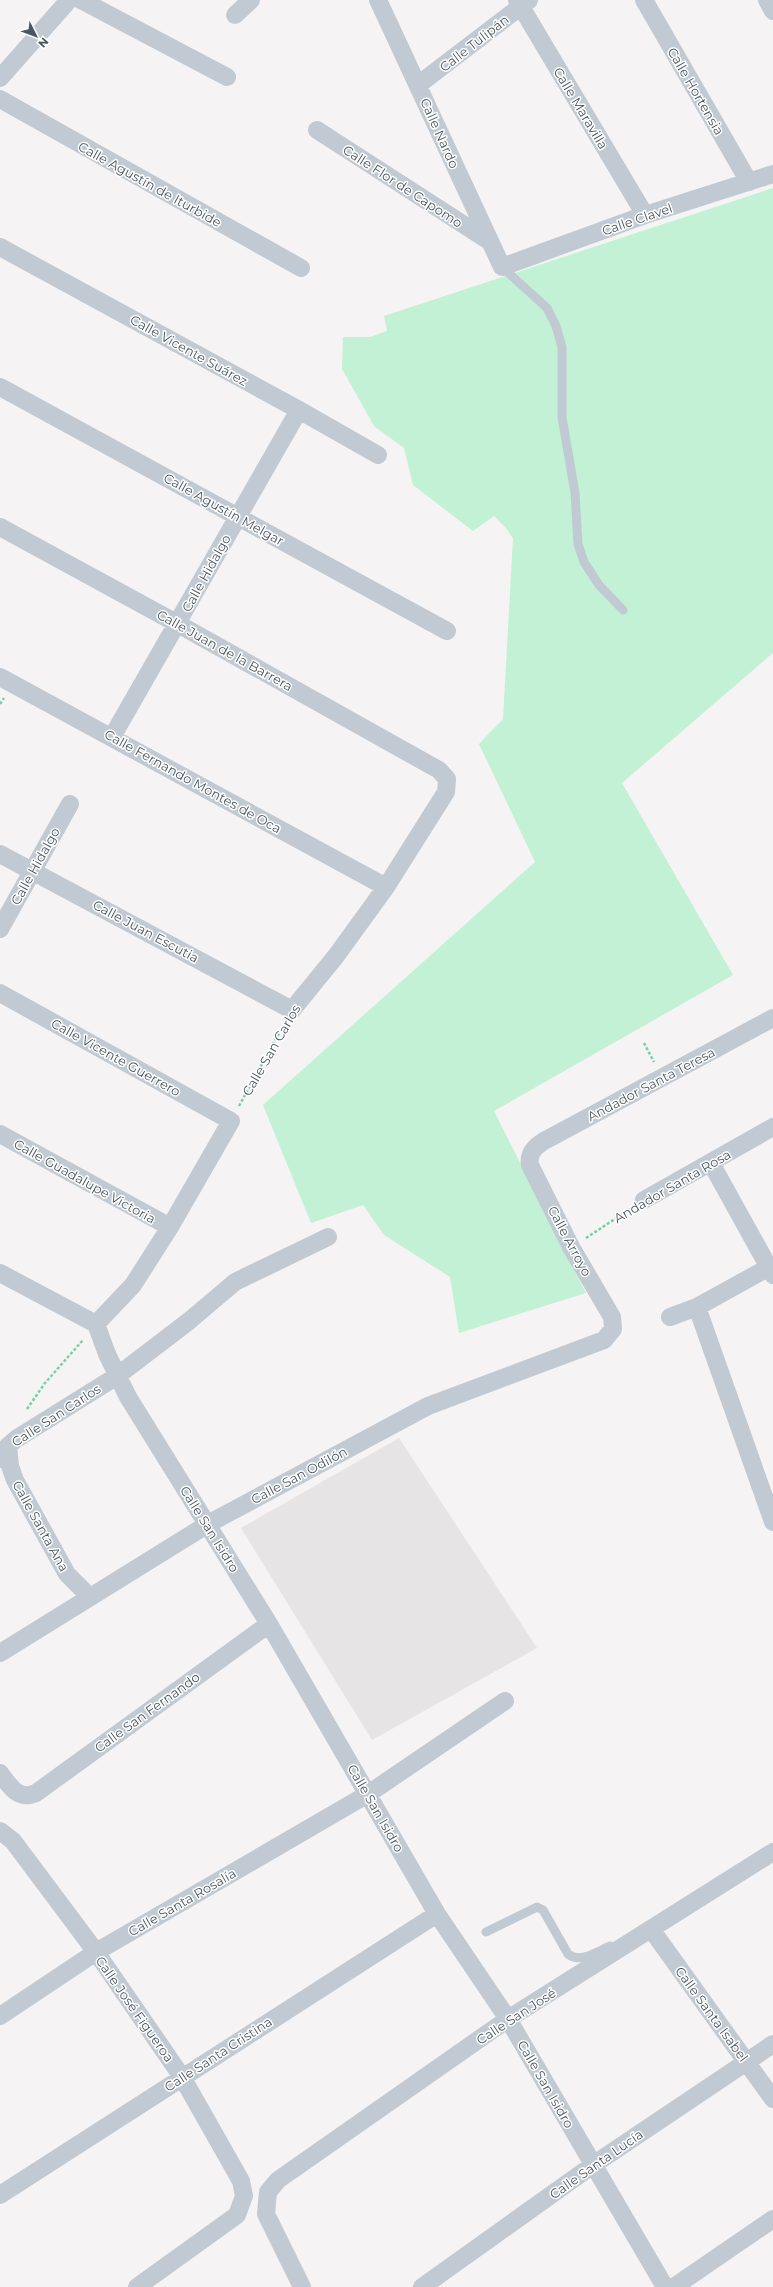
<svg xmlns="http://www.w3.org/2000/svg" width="773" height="2287" font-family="Montserrat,sans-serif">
	<rect width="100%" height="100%" fill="#f5f3f3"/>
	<path fill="#e6e4e5" d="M399,1438L537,1648L372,1740L241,1528Z"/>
	<path fill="#c3f1d5" d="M773,188V653L622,783L733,975L494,1111L586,1293L459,1333L450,1277L384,1235L363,1205L311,1223L263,1105L535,862L479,744L503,719L513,538L505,527L494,516L473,531L413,485L404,448L374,426L342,369L343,337H370L387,331L384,316Z"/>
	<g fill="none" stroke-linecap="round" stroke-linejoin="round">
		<path stroke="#7ad0a6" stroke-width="2.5" stroke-dasharray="3 2" stroke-linecap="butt" d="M0,704L4,698
			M644,1043L654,1062
			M239,1106L283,1026
			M586,1238L630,1209
			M27,1409L45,1383L83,1340"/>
		<path stroke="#c1cad2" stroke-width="9" d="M502,267L547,308L556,326L562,347V417L575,493L578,544L584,562L599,585L623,610
			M486,1932L537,1907L543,1910L568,1954C580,1964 598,1951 610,1946"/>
		<path stroke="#c1cad2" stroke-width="18" d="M81,0L227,77
			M378,0L502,267L645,215L773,174
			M517,0L645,215
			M644,0L749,182
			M767,0L773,11
			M235,15L251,0
			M0,78L69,0
			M418,85L529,0
			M0,99L301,268
			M317,130L489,241
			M0,247L299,410L378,455
			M0,387L447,631
			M0,527L178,624L439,770L447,779L446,792L386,887L336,956L292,1010L0,854
			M0,677L386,887
			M112,737L299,410
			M0,929L70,804
			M0,993L231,1121L170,1227L133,1285L96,1324
			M0,1134L170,1227
			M711,1163L773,1275
			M644,1200L773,1127
			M0,1273L96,1324
			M697,1307L773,1522
			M670,1317L697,1307L773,1265
			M96,1324L107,1354L128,1397L269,1624L437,1914L508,2019L665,2287
			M8,1446L10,1466L15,1480L67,1574L90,1597
			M0,1459L8,1446L16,1439L117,1376L189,1321L235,1282L328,1237
			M0,1653L208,1524L428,1406L604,1340L613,1329L612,1317L571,1247L530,1165C528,1154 534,1147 544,1141L773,1018
			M0,1773C10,1786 18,1801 36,1793L269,1624
			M0,1831L13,1841L96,1952L182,2077L241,2181L244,2196L237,2215L137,2287
			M651,1929L773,2099
			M0,2016L96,1952L368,1794L505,1701
			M0,2195L437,1914
			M302,2287L266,2214L268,2192L278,2180L508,2019L773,1852
			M422,2287L593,2165L773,2044
			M674,2287L773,2219"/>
	</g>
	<g text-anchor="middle" stroke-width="3" stroke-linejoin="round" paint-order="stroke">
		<g font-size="13" fill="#4a5661" stroke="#fff">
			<text transform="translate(474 43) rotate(-38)" y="5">Calle Tulipán</text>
			<text transform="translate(696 91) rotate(60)" y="5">Calle Hortensia</text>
			<text transform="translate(581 108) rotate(59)" y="5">Calle Maravilla</text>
			<text transform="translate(440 133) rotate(66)" y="5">Calle Nardo</text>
			<text transform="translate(150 184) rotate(29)" y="5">Calle Agustín de Iturbide</text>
			<text transform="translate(403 186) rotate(33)" y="5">Calle Flor de Capomo</text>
			<text transform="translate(637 219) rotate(-19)" y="5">Calle Clavel</text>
			<text transform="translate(189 350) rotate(29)" y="5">Calle Vicente Suárez</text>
			<text transform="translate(224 509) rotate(29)" y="5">Calle Agustín Melgar</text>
			<text transform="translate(206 573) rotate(-61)" y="5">Calle Hidalgo</text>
			<text transform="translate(225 650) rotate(29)" y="5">Calle Juan de la Barrera</text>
			<text transform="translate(193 781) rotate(29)" y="5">Calle Fernando Montes de Oca</text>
			<text transform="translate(35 866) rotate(-61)" y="5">Calle Hidalgo</text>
			<text transform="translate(146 931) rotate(28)" y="5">Calle Juan Escutia</text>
			<text transform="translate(271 1050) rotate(-60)" y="5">Calle San Carlos</text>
			<text transform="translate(116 1057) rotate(29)" y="5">Calle Vicente Guerrero</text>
			<text transform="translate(651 1084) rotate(-28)" y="5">Andador Santa Teresa</text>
			<text transform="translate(85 1181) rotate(29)" y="5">Calle Guadalupe Victoria</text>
			<text transform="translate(672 1186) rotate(-30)" y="5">Andador Santa Rosa</text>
			<text transform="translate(570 1241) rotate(62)" y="5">Calle Arroyo</text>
			<text transform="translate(56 1415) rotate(-33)" y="5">Calle San Carlos</text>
			<text transform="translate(299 1475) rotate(-28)" y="5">Calle San Odilón</text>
			<text transform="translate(41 1526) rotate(61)" y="5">Calle Santa Ana</text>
			<text transform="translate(210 1529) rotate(58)" y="5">Calle San Isidro</text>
			<text transform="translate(147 1712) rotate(-36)" y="5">Calle San Fernando</text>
			<text transform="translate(376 1808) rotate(60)" y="5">Calle San Isidro</text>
			<text transform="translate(182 1902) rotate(-30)" y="5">Calle Santa Rosalía</text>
			<text transform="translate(135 2009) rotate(55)" y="5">Calle José Figueroa</text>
			<text transform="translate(712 2014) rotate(54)" y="5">Calle Santa Isabel</text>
			<text transform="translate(516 2016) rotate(-33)" y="5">Calle San José</text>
			<text transform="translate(218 2054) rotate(-33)" y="5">Calle Santa Cristina</text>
			<text transform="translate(546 2084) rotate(60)" y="5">Calle San Isidro</text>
			<text transform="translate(596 2164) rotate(-35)" y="5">Calle Santa Lucía</text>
		</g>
	</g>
	<g transform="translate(36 36) rotate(132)" stroke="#ffffff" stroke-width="3" paint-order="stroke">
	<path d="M0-3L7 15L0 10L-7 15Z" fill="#4a5661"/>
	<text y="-6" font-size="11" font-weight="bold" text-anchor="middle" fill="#4a5661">N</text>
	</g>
</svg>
